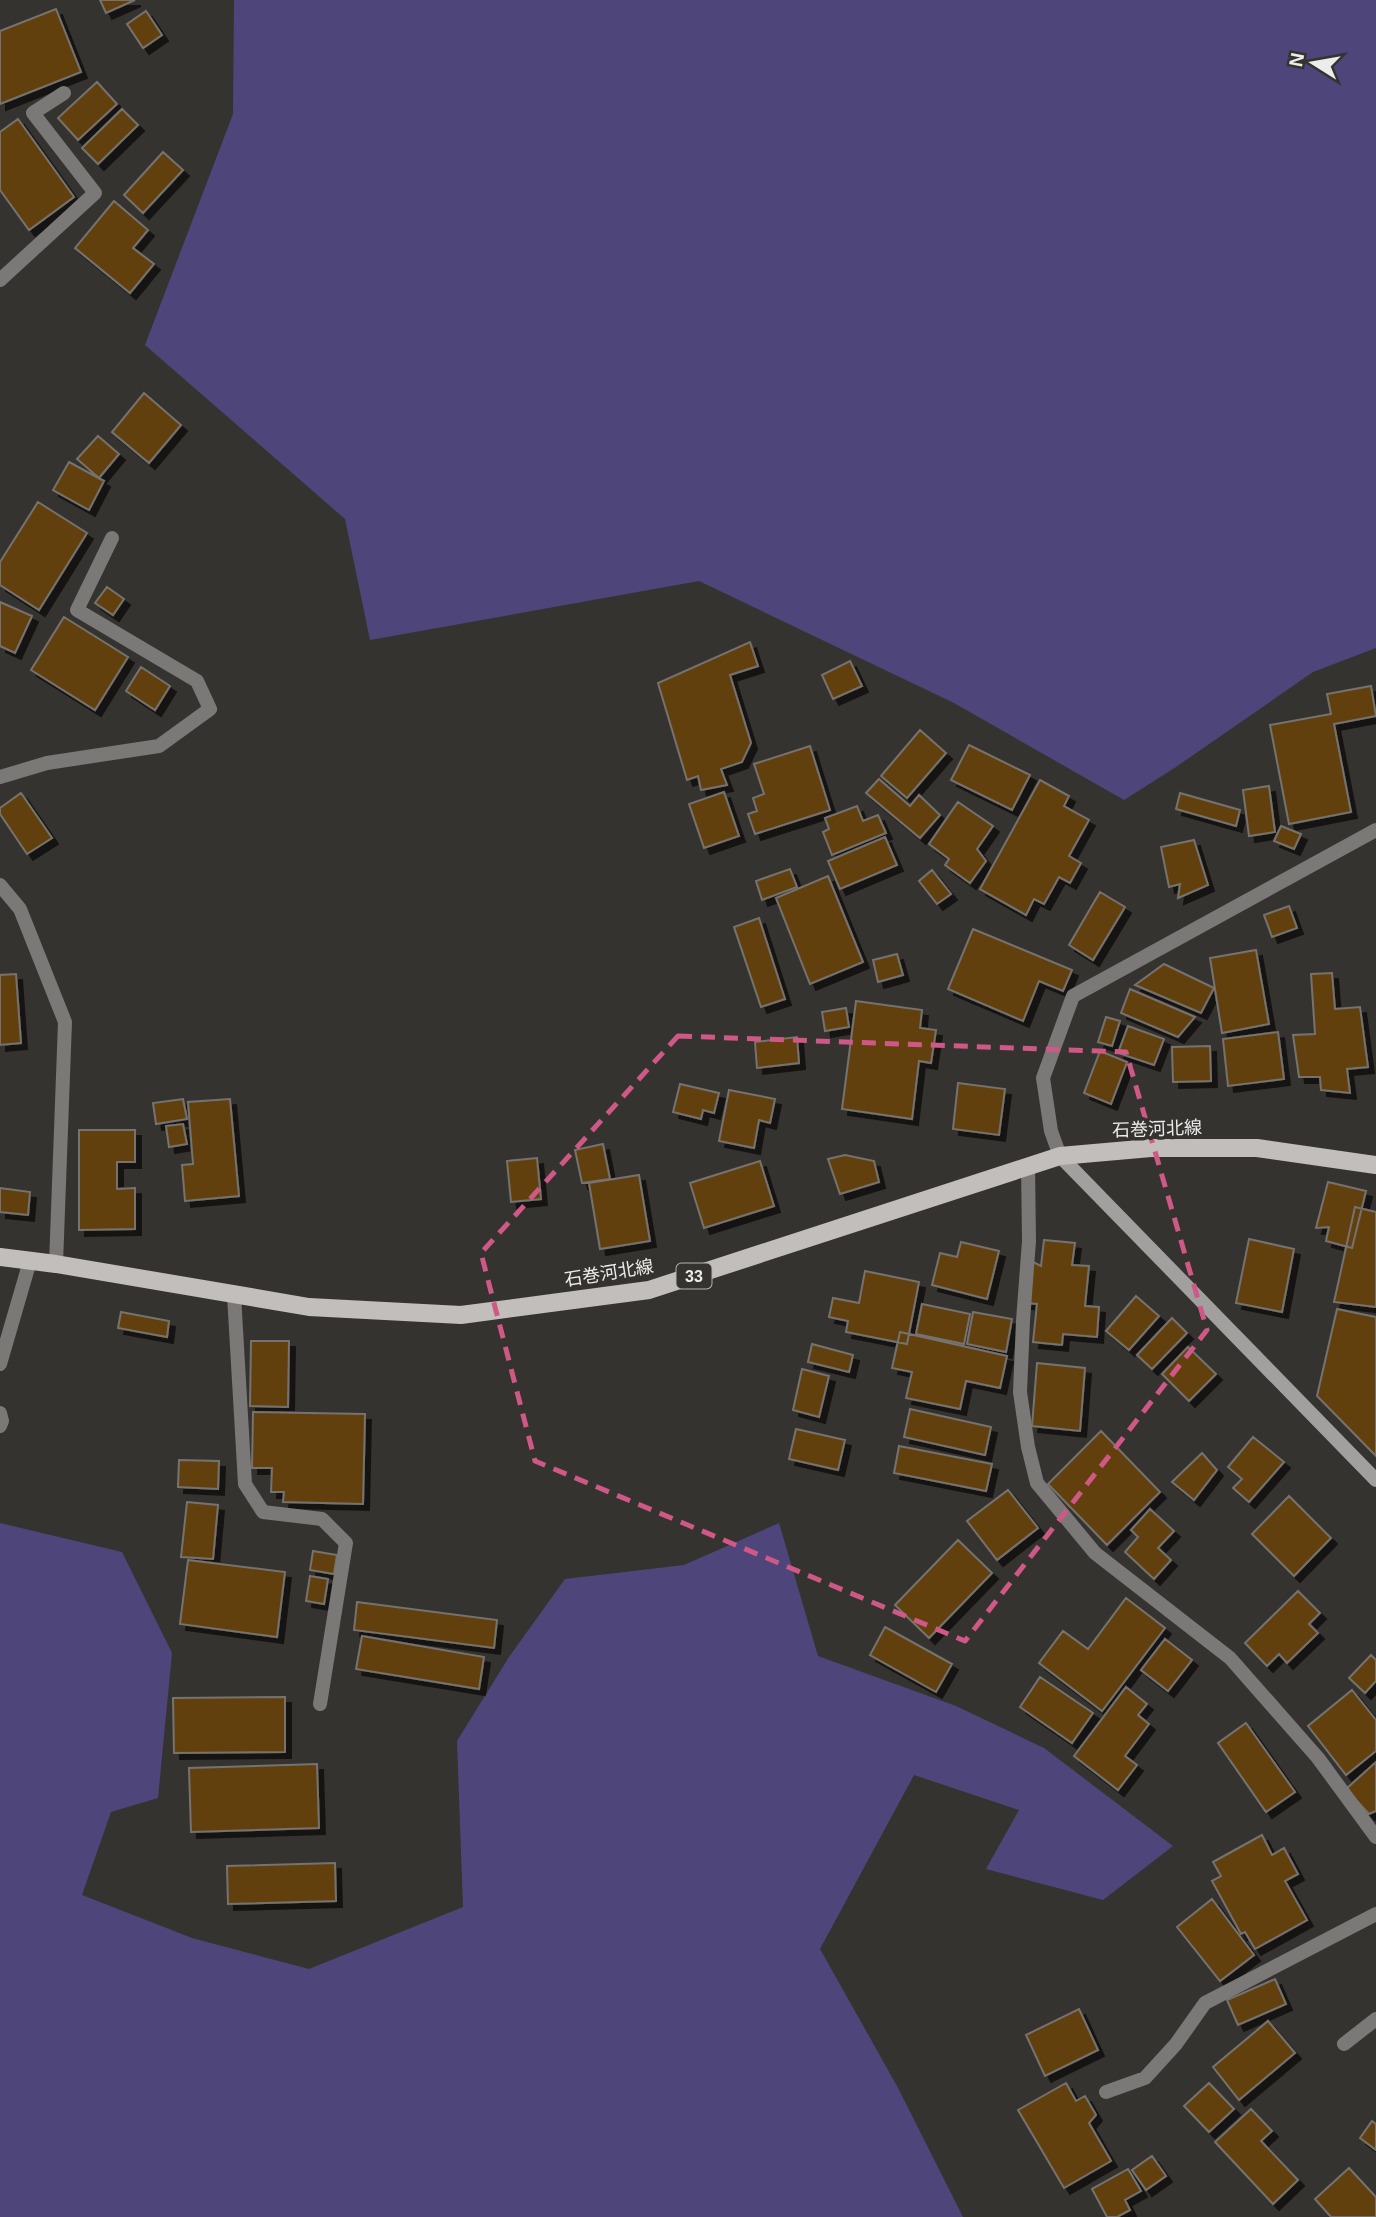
<svg xmlns="http://www.w3.org/2000/svg" width="1376" height="2217" font-family="Arial,'Noto Sans JP',sans-serif">
	<defs>
		<filter id="shadow"><feDropShadow dx="6" dy="6" stdDeviation="0" flood-color="#0009"/></filter>
	</defs>
	<rect width="100%" height="100%" fill="#353330"/>
	<path fill="#4e467a" d="M234,0H1376V648L1313,672L1176,767L1124,800L954,703L699,581L370,640L345,519L145,345L233,114Z
		M0,1523L122,1552L172,1653L158,1798L111,1812L82,1895L192,1938L309,1969L463,1907L457,1741L509,1657L565,1579L684,1565L779,1523L818,1656L956,1706L1044,1748L1173,1846L1103,1900L986,1869L1019,1810L914,1775L820,1949L897,2086L963,2217H0Z"/>
	<path fill="#62410a" stroke="#75726f" stroke-width="2" filter="url(#shadow)" d="M100,0H135L106,13Z
		M56,9L81,72L0,104V31Z
		M146,11L162,35L143,48L127,24Z
		M97,82L117,104L78,140L58,118Z
		M122,109L138,125L98,164L82,148Z
		M18,119L74,197L29,230L0,190V132Z
		M163,152L183,170L143,213L124,195Z
		M114,201L148,230L133,248L154,264L130,293L75,248Z
		M144,393L181,425L149,463L112,432Z
		M98,436L119,454L99,478L77,459Z
		M69,462L104,481L89,510L53,490Z
		M38,502L87,533L39,610L0,585V562Z
		M107,587L124,599L113,615L95,603Z
		M0,602L32,616L15,653L0,646Z
		M64,617L128,657L95,710L31,670Z
		M750,642L758,666L730,675L751,743L742,762L721,769L727,785L701,790L698,776L687,780L658,683Z
		M850,661L862,686L833,699L822,675Z
		M141,667L170,686L155,710L126,691Z
		M1371,686L1376,716L1334,724L1351,812L1289,824L1270,725L1331,714L1327,694Z
		M920,730L946,753L907,798L881,776Z
		M969,745L1030,775L1012,810L951,780Z
		M810,746L830,810L755,834L748,814L757,811L753,798L764,794L754,764Z
		M879,779L910,806L919,795L940,815L920,838L866,793Z
		M1040,780L1069,796L1064,806L1089,820L1069,856L1081,863L1070,883L1059,877L1044,904L1034,899L1026,915L980,889Z
		M1269,786L1275,832L1249,836L1243,790Z
		M724,792L739,836L704,848L689,804Z
		M21,793L52,838L27,854L0,814V808Z
		M1180,793L1240,810L1236,826L1176,809Z
		M958,802L993,826L977,849L986,861L970,883L945,865L949,859L929,844Z
		M857,806L863,821L878,815L886,833L832,855L823,832L829,829L825,818Z
		M1281,826L1301,834L1294,849L1274,841Z
		M885,837L897,865L840,889L828,861Z
		M1194,840L1208,885L1178,898L1180,884L1169,887L1161,847Z
		M790,869L797,887L762,900L756,881Z
		M932,870L951,894L937,904L919,881Z
		M828,876L863,962L810,984L776,898Z
		M1100,892L1125,907L1093,960L1069,945Z
		M1289,906L1297,928L1272,937L1264,915Z
		M759,918L785,999L761,1007L734,927Z
		M973,929L1072,970L1063,991L1039,981L1023,1021L948,989Z
		M1256,950L1269,1024L1222,1033L1210,958Z
		M897,954L903,975L878,982L873,960Z
		M1164,964L1214,988L1201,1013L1135,985Z
		M1332,973L1335,1009L1360,1007L1368,1067L1347,1069L1350,1093L1321,1090L1320,1077H1299L1293,1035L1315,1034L1311,974Z
		M16,974L21,1043L0,1045V975Z
		M1130,989L1195,1017L1178,1037L1121,1013Z
		M856,1001L922,1010L920,1028L936,1030L931,1063L919,1061L912,1119L842,1109Z
		M846,1008L849,1027L825,1031L822,1012Z
		M1106,1017L1120,1021L1112,1046L1098,1042Z
		M1128,1026L1164,1039L1154,1065L1118,1053Z
		M1278,1032L1284,1079L1228,1086L1223,1039Z
		M797,1037L799,1063L757,1068L755,1042Z
		M1210,1046L1211,1081L1173,1082L1172,1047Z
		M1100,1051L1127,1062L1111,1104L1084,1093Z
		M958,1083L1005,1089L999,1135L953,1129Z
		M680,1084L719,1093L714,1113L703,1110L701,1119L673,1112Z
		M729,1090L775,1099L770,1123L759,1120L754,1148L719,1141Z
		M183,1099L187,1119L156,1124L153,1103Z
		M230,1099L239,1196L185,1201L182,1165L193,1164L188,1102Z
		M183,1124L187,1144L169,1147L166,1126Z
		M79,1130H135V1162H117V1189L135,1188V1229L79,1230Z
		M603,1144L610,1179L582,1183L575,1150Z
		M845,1155L874,1161L879,1182L840,1194L828,1159Z
		M537,1158L541,1199L511,1202L507,1161Z
		M760,1161L774,1206L704,1228L690,1183Z
		M639,1175L650,1241L600,1249L589,1183Z
		M1328,1182L1366,1191L1352,1248L1326,1241L1329,1227L1316,1228Z
		M0,1188L30,1192L28,1215L0,1212Z
		M1355,1207L1376,1212V1307L1334,1302Z
		M1249,1239L1294,1249L1282,1312L1236,1303Z
		M1044,1240L1075,1243L1072,1265L1089,1266L1085,1306L1099,1307L1097,1337L1063,1334L1062,1345L1033,1342L1037,1304L1026,1303L1031,1261L1041,1266Z
		M961,1242L999,1251L987,1299L932,1285L940,1253L957,1257Z
		M865,1271L919,1282L907,1344L846,1332L848,1321L829,1317L833,1298L859,1303Z
		M1136,1296L1159,1316L1129,1350L1106,1331Z
		M922,1304L970,1314L964,1344L916,1334Z
		M1337,1309L1376,1317V1456L1317,1396Z
		M121,1312L169,1321L167,1337L118,1328Z
		M973,1312L1012,1319L1006,1352L967,1344Z
		M1172,1318L1187,1333L1152,1369L1137,1355Z
		M900,1332L1007,1356L1000,1388L966,1381L960,1409L906,1398L912,1372L892,1368Z
		M251,1341H289L288,1407L250,1406Z
		M812,1344L853,1355L849,1372L808,1362Z
		M1188,1347L1216,1374L1189,1401L1162,1374Z
		M1037,1363L1085,1368L1080,1431L1032,1426Z
		M802,1369L829,1376L819,1417L793,1410Z
		M910,1409L991,1427L985,1455L904,1437Z
		M253,1412L365,1414L363,1504L283,1502L284,1492H271L272,1468H252Z
		M796,1429L845,1440L838,1470L789,1459Z
		M1101,1431L1160,1492L1107,1545L1048,1484Z
		M1253,1437L1284,1462L1249,1502L1233,1488L1242,1479L1228,1467Z
		M899,1446L992,1464L986,1491L894,1473Z
		M1202,1453L1217,1470L1194,1500L1172,1482Z
		M179,1460L219,1461L218,1489L178,1487Z
		M1008,1490L1038,1528L997,1560L967,1521Z
		M1289,1496L1331,1538L1294,1576L1252,1534Z
		M187,1502L218,1505L213,1559L181,1557Z
		M1150,1509L1174,1531L1158,1548L1171,1560L1154,1579L1125,1552L1138,1537L1131,1530Z
		M958,1540L992,1573L929,1638L895,1605Z
		M313,1551L337,1555L334,1574L310,1570Z
		M188,1560L285,1572L277,1637L180,1624Z
		M310,1576L328,1579L324,1604L306,1601Z
		M1298,1591L1320,1613L1309,1624L1318,1633L1287,1663L1279,1654L1267,1666L1245,1643Z
		M1126,1598L1165,1628L1102,1711L1039,1663L1063,1631L1088,1649Z
		M357,1602L497,1620L494,1648L354,1630Z
		M885,1627L952,1664L936,1692L870,1655Z
		M362,1636L484,1657L479,1689L356,1669Z
		M1165,1639L1192,1660L1168,1691L1141,1670Z
		M1371,1655L1376,1660V1681L1365,1693L1349,1678Z
		M1040,1677L1093,1713L1072,1743L1020,1707Z
		M1126,1687L1147,1704L1138,1715L1149,1724L1125,1756L1137,1765L1118,1790L1074,1756Z
		M1352,1690L1376,1720V1751L1346,1775L1308,1726Z
		M285,1697V1752L174,1753L173,1698Z
		M1246,1723L1295,1792L1266,1812L1218,1743Z
		M1376,1762V1811L1369,1814L1346,1789Z
		M317,1764L319,1828L191,1832L189,1768Z
		M1262,1835L1272,1855L1284,1848L1298,1874L1285,1881L1307,1920L1255,1949L1245,1932L1241,1934L1212,1881L1221,1876L1213,1862Z
		M335,1863L336,1901L228,1904L227,1866Z
		M1212,1899L1254,1955L1220,1981L1177,1927Z
		M1275,1979L1286,2004L1238,2025L1227,2000Z
		M1079,2009L1098,2050L1045,2076L1026,2035Z
		M1268,2021L1295,2053L1239,2100L1213,2067Z
		M1066,2083L1076,2101L1085,2096L1096,2115L1089,2123L1111,2161L1064,2188L1018,2110Z
		M1209,2083L1234,2109L1209,2132L1184,2106Z
		M1251,2109L1272,2131L1261,2141L1298,2180L1273,2204L1215,2142Z
		M1372,2121L1376,2124V2150L1360,2138Z
		M1152,2156L1166,2176L1146,2190L1132,2170Z
		M1349,2168L1376,2197V2217H1331L1315,2199Z
		M1128,2169L1141,2191L1125,2200L1130,2210L1117,2217H1107L1092,2189Z"/>
	<g fill="none" stroke-linecap="round" stroke-linejoin="round">
		<path stroke="#7a7978" stroke-width="14" d="M1344,2044L1376,2019"/>
		<path stroke="#7a7978" stroke-width="14" d="M0,280L95,193L33,113L64,93
			M0,777L47,763L159,746L210,709L197,681L77,610L112,538
			M0,885L20,909L65,1022L56,1264
			M1060,1156L1051,1131L1043,1078L1073,996L1376,830
			M1028,1166L1029,1241L1023,1321L1020,1392L1028,1447L1037,1483L1095,1553L1230,1658L1318,1758L1376,1837
			M234,1295L245,1484L263,1512L322,1519L346,1543L320,1704
			M0,1364L30,1261
			M0,1413L2,1421L0,1426
			M1106,2092L1145,2078L1176,2044L1205,2003L1376,1914"/>
		<path stroke="#a2a09e" stroke-width="14" d="M1060,1156L1376,1480"/>
		<path stroke="#c1bebb" stroke-width="18" d="M0,1257L56,1264L309,1307L461,1315L649,1290L1060,1156L1151,1148H1257L1376,1165"/>
	</g>
	<path fill="none" stroke="#cf5886" stroke-width="5" stroke-dasharray="14 9" stroke-linejoin="round" d="M678,1036L1126,1052L1207,1330L965,1641L535,1461L481,1253Z"/>
	<g text-anchor="middle" stroke-width="7" stroke-linejoin="round" paint-order="stroke">
		<rect fill="#353330" stroke="#b6b4b2" stroke-width="2" x="676.5" y="1263.5" width="35" height="25" rx="5"/>
		<g font-size="16" font-weight="bold" fill="#edecea">
			<text x="694" y="1282">33</text>
		</g>
		<g font-size="18" fill="#edecea" stroke="#353330">
			<text transform="translate(1157 1129) rotate(-2)" y="6">石巻河北線</text>
			<text transform="translate(609 1273) rotate(-9)" y="6">石巻河北線</text>
		</g>
	</g>
	<g transform="translate(1313 63) rotate(281)" stroke="#353330" stroke-width="5" paint-order="stroke">
	<path d="M0-5L12 26L0 18L-12 26Z" fill="#edecea"/>
	<text y="-10" font-size="19" font-weight="bold" text-anchor="middle" fill="#edecea">N</text>
	</g>
</svg>
